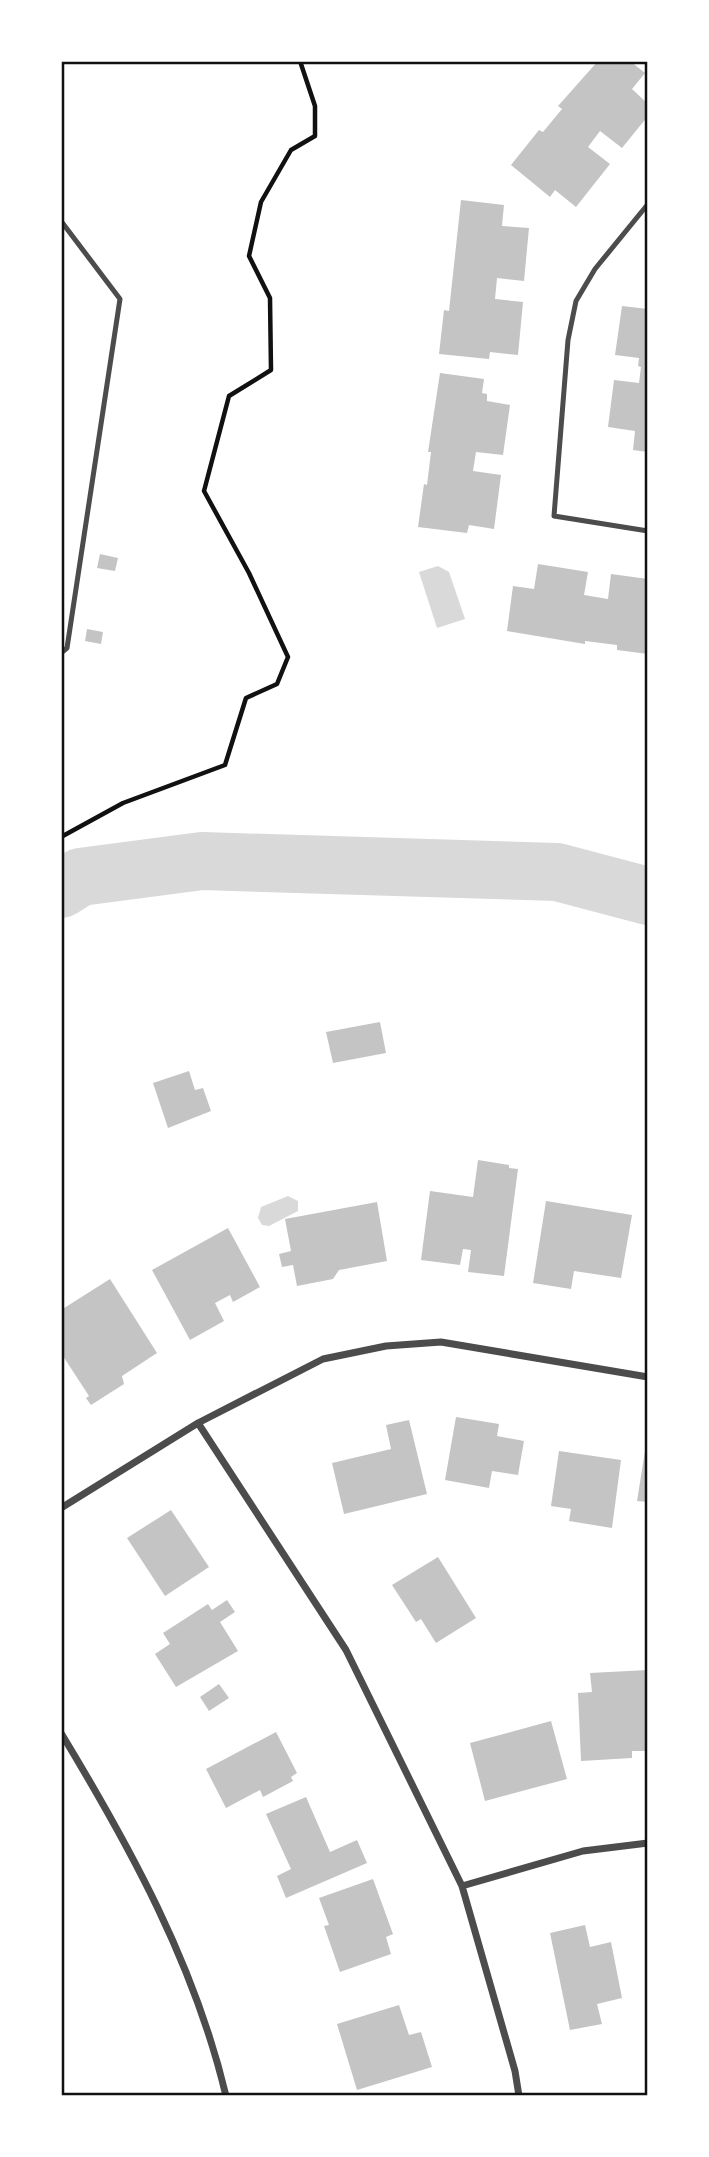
<svg xmlns="http://www.w3.org/2000/svg" width="709" height="2157" font-family="'Space Grotesk',sans-serif">
	<rect width="100%" height="100%" fill="#fff"/>
	<path fill="#d9d9d9" d="M438,566L449,572L465,619L437,628L419,572Z
		M288,1196L298,1201V1211L269,1226L262,1225L258,1218L261,1207Z"/>
	<g fill="none" stroke-linecap="round" stroke-linejoin="round">
		<path stroke="#d9d9d9" stroke-width="58" d="M61,889L80,877L202,861L557,872L648,896"/>
	</g>
	<path fill="#c4c4c4" d="M598,61H630L645,73L632,89L648,104V116L622,148L600,131L588,147L610,164L576,207L555,190L550,197L511,165L539,130L543,132L562,109L558,106Z
		M461,200L504,205L502,226L529,228L524,281L497,278L495,299L523,302L518,355L490,352L489,359L439,354L444,310L449,311Z
		M622,306L648,309V452L633,450L635,431L608,427L614,380L639,383L641,367L638,366L639,358L615,355Z
		M440,373L484,379L482,393L487,394V401L510,405L503,455L476,452L473,471L501,475L494,529L469,525L467,533L418,527L424,484L427,485L431,452H428Z
		M100,554L118,558L115,571L97,568Z
		M538,564L588,572L584,595L608,599L611,574L648,579V654L617,650V645L585,641V644L507,631L513,586L534,589Z
		M87,629L103,632L101,644L85,641Z
		M380,1022L386,1053L333,1063L326,1032Z
		M189,1071L195,1090L203,1088L211,1111L168,1128L153,1083Z
		M478,1160L509,1165V1168L518,1169L504,1276L468,1272L471,1250L463,1249L460,1265L421,1260L430,1191L473,1197Z
		M546,1201L632,1215L621,1278L574,1271L571,1289L533,1283Z
		M377,1202L387,1261L339,1270L333,1279L297,1286L293,1265L282,1267L279,1254L291,1251L285,1219Z
		M228,1228L260,1287L233,1302L230,1295L215,1303L224,1321L190,1340L152,1270Z
		M110,1279L157,1353L122,1376L124,1384L91,1405L86,1398L89,1396L61,1353V1310Z
		M456,1417L499,1424L497,1436L524,1441L518,1475L492,1471L489,1488L445,1480Z
		M409,1420L427,1494L344,1514L332,1463L391,1449L386,1425Z
		M559,1451L621,1460L612,1528L569,1521L571,1509L551,1506Z
		M645,1451L648,1452V1502L637,1501Z
		M171,1510L209,1567L165,1596L127,1538Z
		M438,1557L476,1618L436,1643L421,1619L416,1622L392,1585Z
		M227,1600L235,1612L220,1622L238,1651L176,1687L155,1654L170,1644L163,1633L208,1604L212,1610Z
		M648,1670V1751H632V1758L581,1761L578,1693L592,1692L590,1673Z
		M219,1684L229,1698L209,1711L200,1697Z
		M551,1721L567,1779L485,1801L470,1743Z
		M276,1732L297,1773L291,1777L293,1781L263,1797L260,1790L226,1808L206,1769Z
		M306,1797L330,1852L357,1840L367,1863L286,1898L277,1876L291,1869L266,1814Z
		M373,1879L393,1934L386,1937L391,1954L340,1972L324,1926L329,1925L319,1898Z
		M585,1925L590,1947L611,1942L622,1998L597,2004L602,2024L570,2030L550,1933Z
		M399,2005L409,2035L421,2032L432,2067L357,2090L337,2024Z"/>
	<g fill="none" stroke-linecap="round" stroke-linejoin="round">
		<path stroke="#111" stroke-width="4.5" d="M61,837L123,803L225,765L246,698L277,684L288,657L249,573L204,491L229,396L271,370L270,298L249,256L261,202L291,150L315,136V106L300,61"/>
		<path stroke="#4c4c4c" stroke-width="5" d="M648,204L595,269L576,301L568,340L554,516L648,531
			M61,221L120,299L67,648L61,653"/>
		<path stroke="#4c4c4c" stroke-width="7" d="M198,1423L346,1650L462,1886L515,2071L519,2096
			M61,1508L198,1423L323,1359L386,1346L441,1342L648,1377
			M61,1733C130,1847 195,1965 226,2096
			M462,1886L583,1851L648,1843"/>
	</g>
	<rect width="709" height="2157" fill="none" stroke="#ffffff" stroke-width="126"/>
	<rect x="63" y="63" width="583" height="2031" fill="none" stroke="#111" stroke-width="2.5"/>
</svg>
